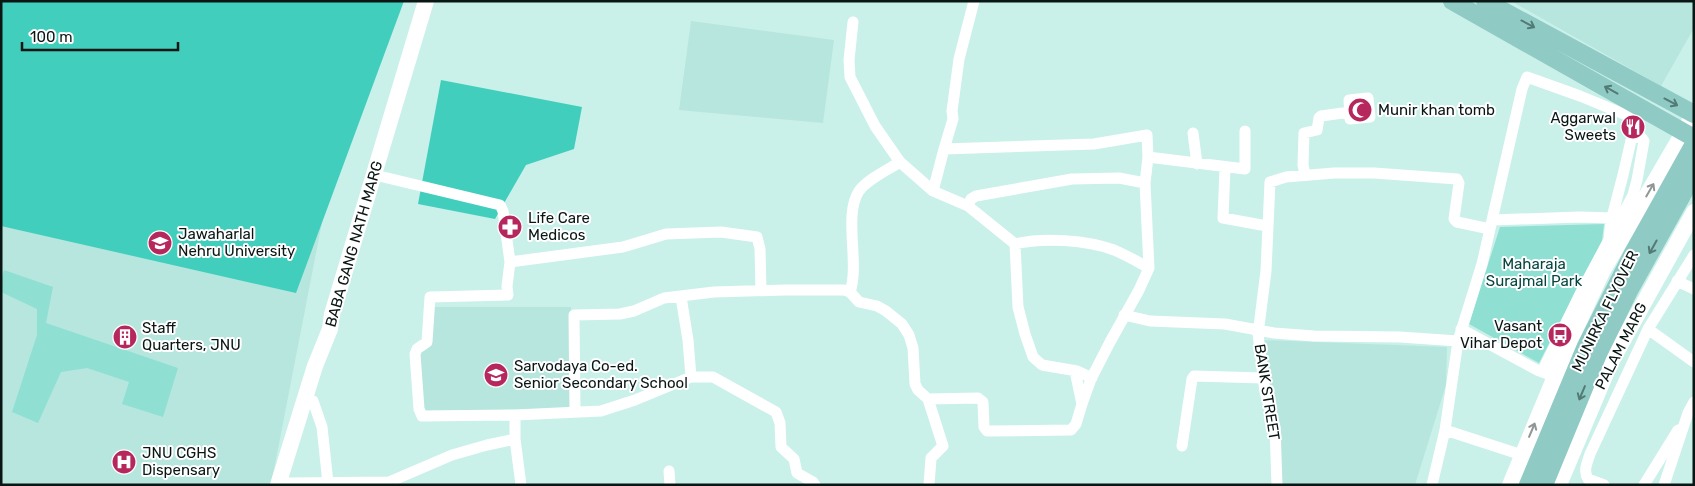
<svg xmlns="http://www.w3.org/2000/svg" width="1695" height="486" font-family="Rubik,sans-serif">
	<rect width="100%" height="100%" fill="#caf0ea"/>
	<path fill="#b7e6de" d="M1,1H365L271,485H1Z
		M1511,1H1694V28L1661,86Z
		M691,21L834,40L823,123L679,110Z
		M426,307H571L574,408L422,412L416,348H424Z
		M1261,340L1447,347L1446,385L1415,485H1275Z"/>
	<path fill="#8fdfd3" d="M1604,224L1602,241L1539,363L1469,324L1500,227Z
		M4,270L53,287L46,323L178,368L163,417L122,404L129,382L87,368L61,372L38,423L12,412L37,335V309L1,292V281Z"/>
	<path fill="#42cebd" d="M1,1H404L296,293L1,226Z
		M441,80L582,107L574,149L526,165L495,219L418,204Z"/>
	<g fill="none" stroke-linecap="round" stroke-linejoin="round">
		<path stroke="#fff" stroke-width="11" d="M974,1L959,59L952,111L953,119L944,149L1094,144L1147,135L1148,157L1245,169V131
			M853,22L849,60L850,77L875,126L900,162L933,191L968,206L1015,244L1018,307L1025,334L1033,357L1042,365L1077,371L1092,378
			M1368,98L1370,117L1350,119L1349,100Z
			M1193,133L1197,164
			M1225,168L1223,218L1267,226
			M375,175L500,205L503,211L510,262L507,286L508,295L430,297L427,342L417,349L415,354L419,409L422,416L515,415L601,411L635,400L691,377L688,340L681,297
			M1305,175L1303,165L1304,133L1317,130L1319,118L1321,116L1350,112
			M933,191L944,149
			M968,206L971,199L976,196L1072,179L1119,178L1145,183
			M1492,220L1579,217L1612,218
			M1015,244C1043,237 1087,240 1114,250C1126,255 1138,262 1149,268
			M510,262L623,247L666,234L721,232L757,237L760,249L761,291
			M1677,281L1694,289
			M850,292C860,263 843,215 859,191C866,180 889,169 900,162
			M1124,315L1150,321L1225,324L1274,333L1314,336L1400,337L1458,341
			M1461,329L1537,370L1548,374
			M1648,329L1694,362
			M1542,372L1583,288L1633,195L1637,180L1644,141L1641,137L1632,138
			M691,377H713L776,412L780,423L781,447L794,459L797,473L813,482L815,485
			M928,399L978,398L983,402L984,427L987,431L1071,430L1076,424L1082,404L1075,371
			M313,401L322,427L328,483
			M1082,404L1091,379L1110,342L1139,290L1149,268L1145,183L1148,157
			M575,412L574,315L620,314L634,311L664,298L714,292L785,290H844L850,292L859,302L877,306L886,311L902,324L909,335L913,348L915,384L918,390L928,399L943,446L931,458L929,485
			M515,415V439L521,485
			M1445,430L1522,455
			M1182,446L1192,379L1194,376L1263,378
			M669,471L670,485
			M289,483L389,482L452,455L487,445L515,439
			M1277,485L1275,427L1265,392L1258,334L1266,271L1270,182L1286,177L1334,173H1374L1457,179L1459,183L1454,219L1457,222L1490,229
			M1432,485L1445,430L1458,341L1482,264L1522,89L1527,77L1580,96L1636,119L1623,175L1611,221L1609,239
			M1604,485L1588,479C1583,471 1587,463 1590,454L1648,329L1694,255
			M1644,485L1678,430
			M1664,485L1688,413L1694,402"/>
		<path stroke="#fff" stroke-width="16" d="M278,485L315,366L330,329L332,314L426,1
			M1510,485L1568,345L1602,272L1694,114
			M1559,485L1610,364L1694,212"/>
		<path stroke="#8fcbc4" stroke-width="18" d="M1452,1L1694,138
			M1485,1L1694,114
			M1528,485L1586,346L1632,255L1694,144
			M1544,485L1598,354L1629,291L1694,174"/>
	</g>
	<defs><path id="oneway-shaft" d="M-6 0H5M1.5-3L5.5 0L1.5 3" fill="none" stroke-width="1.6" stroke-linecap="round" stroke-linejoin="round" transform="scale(1.25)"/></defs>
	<g stroke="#537a75">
		<use href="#oneway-shaft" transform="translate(1528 24) rotate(28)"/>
		<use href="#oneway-shaft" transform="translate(1611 90) rotate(-151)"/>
		<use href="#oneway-shaft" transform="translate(1671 102) rotate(28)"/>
		<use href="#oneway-shaft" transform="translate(1653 247) rotate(119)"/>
		<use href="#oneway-shaft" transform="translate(1582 393) rotate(113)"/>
	</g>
	<g stroke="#909695">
		<use href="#oneway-shaft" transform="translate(1650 190) rotate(-60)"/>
		<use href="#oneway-shaft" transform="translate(1532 430) rotate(-67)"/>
	</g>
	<defs>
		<symbol id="mosque-disc" viewBox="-11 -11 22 22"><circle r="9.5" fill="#b5275d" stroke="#fff"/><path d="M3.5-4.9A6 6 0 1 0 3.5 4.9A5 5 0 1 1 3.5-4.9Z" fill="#fff"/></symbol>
		<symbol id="restaurant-disc" viewBox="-11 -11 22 22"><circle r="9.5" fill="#b5275d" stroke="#fff"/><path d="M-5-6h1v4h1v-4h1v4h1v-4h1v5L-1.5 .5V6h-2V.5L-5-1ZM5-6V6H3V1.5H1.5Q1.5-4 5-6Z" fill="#fff"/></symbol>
		<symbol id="pharmacy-disc" viewBox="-11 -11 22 22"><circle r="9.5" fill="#b5275d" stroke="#fff"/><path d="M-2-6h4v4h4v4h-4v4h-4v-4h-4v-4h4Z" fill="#fff"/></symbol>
		<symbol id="university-disc" viewBox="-11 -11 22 22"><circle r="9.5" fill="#b5275d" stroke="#fff"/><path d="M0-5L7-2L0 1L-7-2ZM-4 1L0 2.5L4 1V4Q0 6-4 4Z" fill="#fff"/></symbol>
		<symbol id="bus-disc" viewBox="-11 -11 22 22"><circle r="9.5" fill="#b5275d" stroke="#fff"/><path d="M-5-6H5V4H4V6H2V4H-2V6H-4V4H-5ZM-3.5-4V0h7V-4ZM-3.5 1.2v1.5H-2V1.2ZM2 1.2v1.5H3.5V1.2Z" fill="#fff"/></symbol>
		<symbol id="building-disc" viewBox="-11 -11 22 22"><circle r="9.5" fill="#b5275d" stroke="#fff"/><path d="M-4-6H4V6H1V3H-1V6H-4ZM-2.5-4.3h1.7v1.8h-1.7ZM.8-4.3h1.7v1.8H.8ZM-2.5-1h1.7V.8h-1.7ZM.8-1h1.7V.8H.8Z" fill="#fff"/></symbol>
		<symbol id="school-disc" viewBox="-11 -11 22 22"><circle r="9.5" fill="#b5275d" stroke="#fff"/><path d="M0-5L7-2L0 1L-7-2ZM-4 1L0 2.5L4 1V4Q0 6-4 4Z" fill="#fff"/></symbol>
		<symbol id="hospital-disc" viewBox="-11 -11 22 22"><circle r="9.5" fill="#b5275d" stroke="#fff"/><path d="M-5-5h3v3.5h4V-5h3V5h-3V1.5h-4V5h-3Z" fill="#fff"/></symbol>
	</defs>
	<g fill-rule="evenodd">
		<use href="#mosque-disc" x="1346" y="96" width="28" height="28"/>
		<use href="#restaurant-disc" x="1619" y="113" width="28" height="28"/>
		<use href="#pharmacy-disc" x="496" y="213" width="28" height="28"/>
		<use href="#university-disc" x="146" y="229" width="28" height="28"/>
		<use href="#bus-disc" x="1546" y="321" width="28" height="28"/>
		<use href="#building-disc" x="111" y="323" width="28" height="28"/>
		<use href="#school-disc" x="482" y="361" width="28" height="28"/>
		<use href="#hospital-disc" x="110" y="448" width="28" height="28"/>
	</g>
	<g text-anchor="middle" stroke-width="4" stroke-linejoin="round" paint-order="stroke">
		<g font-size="15" fill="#091614" stroke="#fff" text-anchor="start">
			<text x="1378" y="115">Munir khan tomb</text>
			<text x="1616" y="123" text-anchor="end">Aggarwal<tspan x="1616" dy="17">Sweets</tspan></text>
			<text x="528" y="223">Life Care<tspan x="528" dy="17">Medicos</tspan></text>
			<text x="178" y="239">Jawaharlal<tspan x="178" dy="17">Nehru University</tspan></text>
			<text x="1542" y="331" text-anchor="end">Vasant<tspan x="1542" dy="17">Vihar Depot</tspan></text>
			<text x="142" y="333">Staff<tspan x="142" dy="17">Quarters, JNU</tspan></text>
			<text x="514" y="371">Sarvodaya Co-ed.<tspan x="514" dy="17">Senior Secondary School</tspan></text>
			<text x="142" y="458">JNU CGHS<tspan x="142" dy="17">Dispensary</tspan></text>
		</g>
		<g font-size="15" fill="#091614" stroke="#fff">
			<text transform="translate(354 244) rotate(-74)" y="5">BABA GANG NATH MARG</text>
			<text transform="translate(1605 311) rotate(-64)" y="5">MUNIRKA FLYOVER</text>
			<text transform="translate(1621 346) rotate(-63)" y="5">PALAM MARG</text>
			<text transform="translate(1267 392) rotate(81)" y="5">BANK STREET</text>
		</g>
		<g font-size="15" fill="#05453e" stroke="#fff">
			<text x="1534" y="269">Maharaja<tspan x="1534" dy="17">Surajmal Park</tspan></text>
		</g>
	</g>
	<rect width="1695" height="486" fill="none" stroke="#091614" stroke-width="5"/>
	<path d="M22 42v8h156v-8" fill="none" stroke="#091614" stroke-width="2.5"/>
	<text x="30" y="42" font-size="15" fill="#091614" stroke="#ffffff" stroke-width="4" paint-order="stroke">100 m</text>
</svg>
